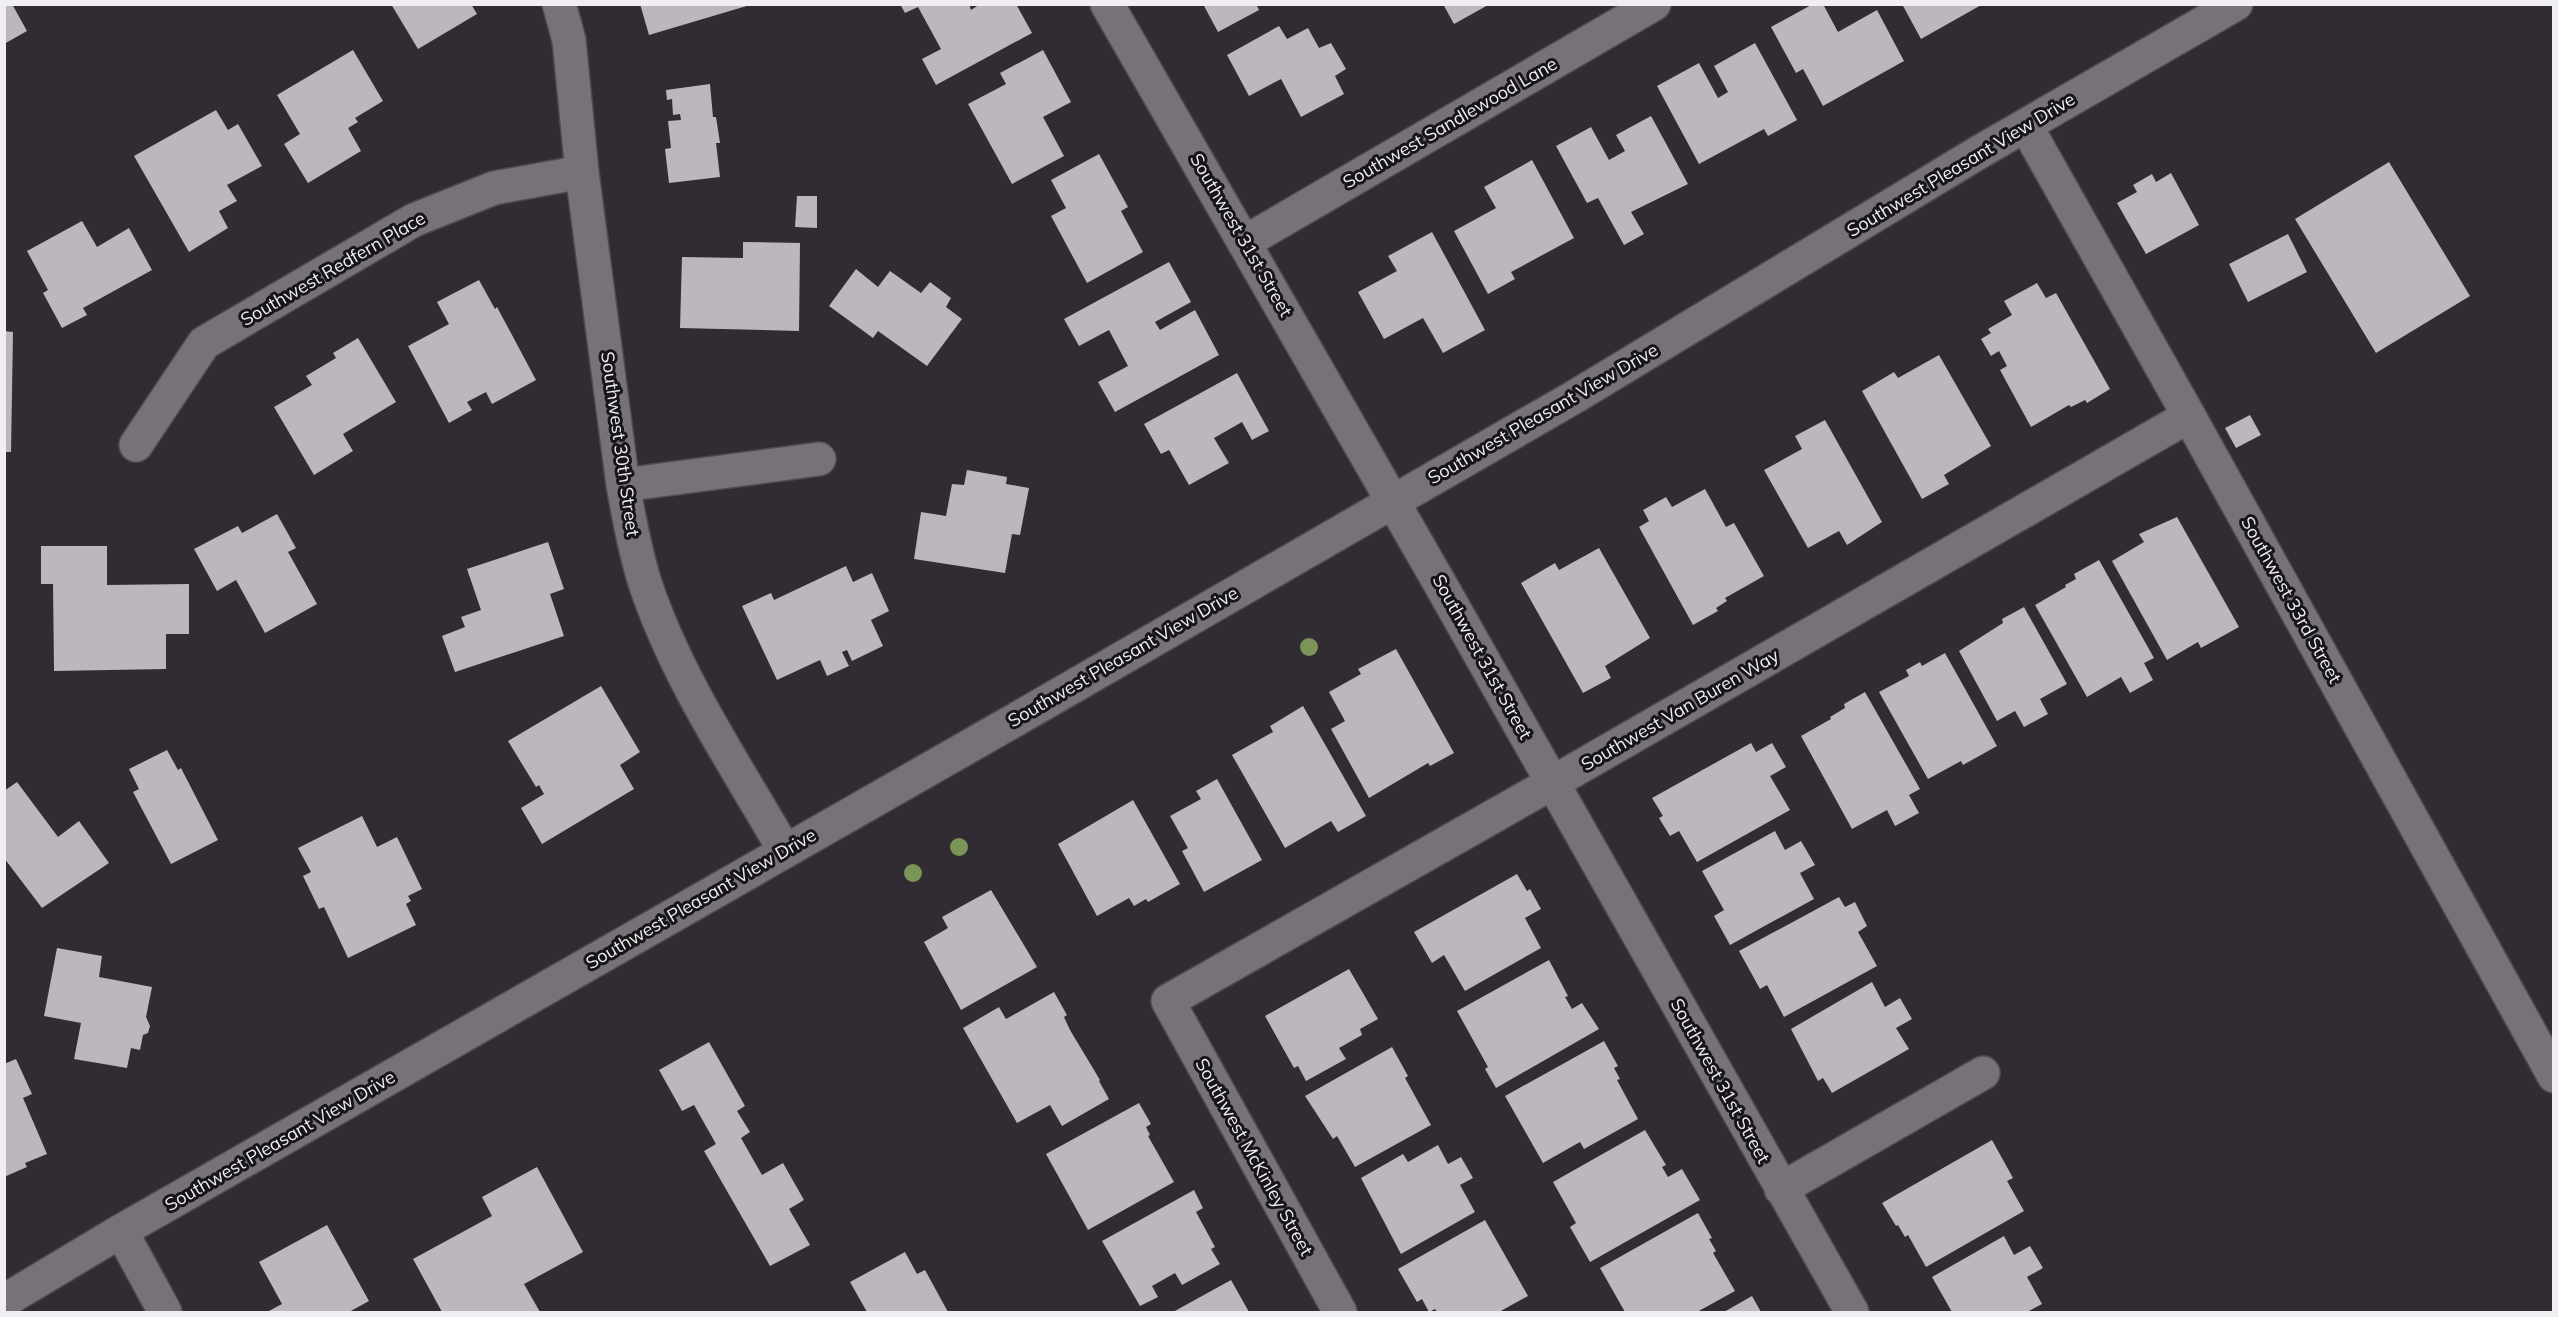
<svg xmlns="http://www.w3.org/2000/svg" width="2558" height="1317" font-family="Mulish,sans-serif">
	<rect width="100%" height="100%" fill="#312c33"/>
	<path fill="#bcb6be" d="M4,4H12L27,31L4,44Z
		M391,4H471L477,14L418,49Z
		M640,4H750V5L649,35Z
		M900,4H969L971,10L980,4H1016L1032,33L936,85L922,59L941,49L918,7L905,13Z
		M1203,4H1256L1259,10L1218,32Z
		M1443,4H1490L1454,24Z
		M1813,4H1823L1838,32L1877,10L1904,61L1823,106L1803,69L1796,73L1771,27Z
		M1902,4H1983L1921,39Z
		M1279,26L1287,39L1308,28L1319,48L1331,43L1346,69L1335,76L1344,94L1301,117L1281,79L1249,96L1227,55Z
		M1755,43L1797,120L1768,136L1764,129L1699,164L1657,86L1699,63L1718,98L1728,92L1714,66Z
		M353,50L383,101L355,118L358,122L348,128L361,151L308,183L284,144L300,134L277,95Z
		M1043,50L1071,102L1043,117L1064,156L1012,184L968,104L1006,84L1000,73Z
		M710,84L713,117H716L720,143H716L720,177L669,183L665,149L671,148L668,121L681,120L680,114L673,115L672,99L667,100L666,90Z
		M216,110L228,130L238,124L262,166L227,185L237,201L219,211L228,228L189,252L134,156Z
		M1651,116L1688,184L1631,212L1644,234L1624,245L1598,198L1587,203L1556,146L1591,127L1609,160L1625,151L1616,135Z
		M1099,154L1128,207L1121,211L1143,252L1087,283L1051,216L1066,208L1051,180Z
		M1532,160L1574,238L1511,272L1515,279L1488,294L1454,231L1496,208L1484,187Z
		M2389,162L2470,296L2376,353L2295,219Z
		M2171,173L2199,225L2146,254L2117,203L2137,192L2133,185L2152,174L2156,182Z
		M797,196H817V228L795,227Z
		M82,221L97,247L129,228L152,270L83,308L87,315L62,328L43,293L48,290L27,251Z
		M1432,232L1485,330L1443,353L1423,318L1384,339L1358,292L1397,271L1388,256Z
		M2288,234L2307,272L2248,302L2229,264Z
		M743,242L800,243L799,331L680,328L682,257L743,258Z
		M1169,262L1191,302L1155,322L1160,330L1195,310L1219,355L1115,412L1098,382L1128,366L1109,330L1079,346L1064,319Z
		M856,269L878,287L890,271L921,293L930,282L951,298L946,307L962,319L927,366L878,331L873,338L829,306Z
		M479,280L495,309L497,307L536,380L492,404L486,392L467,402L472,410L449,423L408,346L449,324L437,302Z
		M2037,283L2046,298L2056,293L2110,389L2087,403L2085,400L2071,407L2069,405L2031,427L2000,370L2007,366L1999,351L1991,356L1981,339L1991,333L1988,329L2012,315L2004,301Z
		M4,331L13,332L11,452H4Z
		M358,338L396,402L343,434L353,451L314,475L274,407L312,385L306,376L336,358L333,353Z
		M1939,355L1991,446L1944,475L1949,484L1922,499L1862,391L1894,372L1898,378Z
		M1237,373L1269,431L1252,440L1242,422L1214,438L1229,463L1189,485L1169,450L1161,454L1144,424Z
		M2250,415L2261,435L2236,448L2225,428Z
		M1825,420L1882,522L1847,545L1839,531L1808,548L1764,470L1802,449L1795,436Z
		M967,470L1007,477L1006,484L1029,488L1020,535L1012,534L1005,573L914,559L921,512L946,516L952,484L964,485Z
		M1705,489L1726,527L1734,523L1764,576L1725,598L1727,601L1716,608L1718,611L1693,625L1639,527L1649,521L1643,510L1666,497L1672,507Z
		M277,514L296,548L288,552L317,604L265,633L236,580L217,591L194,549L238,526L242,533Z
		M2177,517L2239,627L2201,648L2198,642L2167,660L2112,561L2144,542L2139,534Z
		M548,542L564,589L550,594L564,636L455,672L442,636L465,627L461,617L481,610L467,569Z
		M41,546H107V585L189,584V634H166V669L54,671L53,584H41Z
		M1599,548L1650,638L1605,666L1611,678L1583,693L1521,583L1555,563L1559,570Z
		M2099,560L2154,658L2144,663L2153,680L2130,693L2121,677L2087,697L2035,605L2066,587L2065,585L2076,579L2074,574Z
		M846,566L853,582L872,573L889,611L871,620L883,646L852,661L847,650L842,652L849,666L827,676L820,660L777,680L742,606L771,593L774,600Z
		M2024,607L2067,684L2040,699L2048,714L2024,727L2015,711L1997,721L1959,651L2003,623L2002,619Z
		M1396,649L1454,753L1430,766L1428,763L1369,798L1331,729L1345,721L1329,692L1361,674L1358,669Z
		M1945,653L1997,746L1963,765L1961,761L1928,779L1879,692L1909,676L1906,670L1920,662L1922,666Z
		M601,686L640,752L620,765L634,789L542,844L521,808L544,794L539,785L536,787L508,741Z
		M1865,692L1920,789L1909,795L1919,813L1895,826L1887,810L1852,829L1801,736L1831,719L1830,717L1845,708L1844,704Z
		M1303,706L1366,816L1338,832L1331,821L1285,848L1232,755L1273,732L1270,726Z
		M1751,743L1756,752L1772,743L1786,767L1770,776L1790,810L1697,862L1679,831L1670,836L1659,818L1663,816L1652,798Z
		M167,750L178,770L181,768L218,840L171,864L133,792L139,789L129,769Z
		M1217,779L1262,860L1204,892L1182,851L1188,848L1170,816L1201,799L1196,791Z
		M17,782L58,837L79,821L109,863L42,908L4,858V791Z
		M1133,800L1180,884L1148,902L1146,899L1134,906L1129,898L1097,916L1058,844Z
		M362,816L377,847L397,837L422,889L408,896L411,901L406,904L416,925L348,958L324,907L319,909L303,876L311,872L298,848Z
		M1775,831L1785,850L1801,841L1815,865L1800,873L1814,899L1730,945L1714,916L1724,910L1702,871Z
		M1517,874L1527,891L1530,889L1541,909L1525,918L1541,948L1465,991L1444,955L1432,963L1414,932Z
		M991,890L1037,967L961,1010L924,942L948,928L942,917Z
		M1839,897L1845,907L1855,902L1867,926L1858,932L1877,966L1784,1017L1767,985L1760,989L1739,951Z
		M57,948L102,956L99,977L152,987L146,1017L150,1026L148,1033L143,1035L140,1050L131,1048L127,1068L74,1059L81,1023L44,1016Z
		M1549,960L1568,996L1565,997L1572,1009L1582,1003L1599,1029L1496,1088L1485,1069L1488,1067L1457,1011Z
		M1349,969L1378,1019L1360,1029L1362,1035L1339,1048L1346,1059L1306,1081L1298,1066L1294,1068L1265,1016Z
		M1872,982L1885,1007L1900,998L1912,1019L1896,1028L1909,1049L1832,1093L1823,1078L1818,1081L1791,1029Z
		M1054,992L1067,1015L1064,1017L1070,1030L1100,1080L1099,1081L1109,1099L1062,1126L1050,1105L1017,1123L963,1028L999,1007L1006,1019Z
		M1604,1041L1618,1066L1614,1068L1620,1079L1617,1080L1638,1119L1584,1149L1580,1142L1543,1163L1505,1096Z
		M709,1042L745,1106L737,1111L750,1132L741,1138L762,1175L783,1163L804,1200L789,1209L810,1245L770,1266L704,1151L716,1144L694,1105L682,1111L659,1070Z
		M1392,1047L1408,1076L1405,1078L1431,1125L1355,1167L1337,1136L1333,1139L1305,1096Z
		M16,1059L32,1094L23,1098L47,1154L25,1163L27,1167L4,1177V1064Z
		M1139,1103L1151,1124L1146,1127L1150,1135L1148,1136L1174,1182L1088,1230L1046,1154Z
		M1645,1130L1666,1165L1662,1167L1668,1177L1682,1169L1700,1200L1590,1262L1570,1227L1576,1223L1553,1182Z
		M1992,1140L2013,1178L2007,1181L2024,1211L1926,1267L1908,1235L1905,1237L1898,1225L1896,1226L1882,1203Z
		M1438,1145L1448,1164L1461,1157L1473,1178L1460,1185L1475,1212L1401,1254L1361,1178L1403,1154L1408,1162Z
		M537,1167L583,1252L524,1284L540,1312H442L413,1259L492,1216L482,1197Z
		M1194,1190L1203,1208L1196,1212L1215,1247L1211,1249L1220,1264L1182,1285L1175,1273L1152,1286L1158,1297L1140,1306L1102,1241Z
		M1698,1213L1712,1238L1709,1239L1716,1251L1713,1253L1735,1291L1697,1312H1625L1600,1268Z
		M1485,1220L1528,1296L1499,1312H1437L1435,1309L1429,1312L1422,1299L1417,1302L1398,1269Z
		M327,1225L369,1301L349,1312H267L282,1304L259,1262Z
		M2004,1236L2014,1255L2030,1246L2043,1268L2027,1277L2042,1304L2027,1312H1952L1932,1277Z
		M905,1252L917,1274L925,1270L948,1312H867L850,1282Z
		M1231,1280L1249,1312H1173Z
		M1752,1296L1761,1312H1724Z"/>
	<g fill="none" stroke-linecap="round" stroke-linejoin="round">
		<defs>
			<path id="street" d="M559,4L569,40L582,172L623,485C629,518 635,551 645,583C677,679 735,764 785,851
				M1107,4L1439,582L1852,1312
				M2026,126L2189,416L2554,1076
				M1245,242L1654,4
				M136,445L204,343L414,220L494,188L582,172
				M623,485L819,459
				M1781,1189L1983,1073
				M121,1231L165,1312
				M1340,1312L1168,1001L1552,783L2189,416"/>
			<path id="secondary" d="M4,1301L121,1231L1015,720L1576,396L1981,151L2236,4"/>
		</defs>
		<use href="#street" stroke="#4d494e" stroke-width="36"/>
		<use href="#secondary" stroke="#4d494e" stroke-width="36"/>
		<use href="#street" stroke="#777279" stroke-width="33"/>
		<use href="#secondary" stroke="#777279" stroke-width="33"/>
	</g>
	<g fill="#7b9458">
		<circle cx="1309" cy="647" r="9"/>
		<circle cx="959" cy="847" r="9"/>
		<circle cx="913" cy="873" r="9"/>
	</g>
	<g text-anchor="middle" stroke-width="6" stroke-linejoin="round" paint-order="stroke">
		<g font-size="18" fill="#f0eef2" stroke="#171518">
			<text transform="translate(1450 123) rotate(-30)" y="6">Southwest Sandlewood Lane</text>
			<text transform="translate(1961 165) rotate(-31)" y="6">Southwest Pleasant View Drive</text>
			<text transform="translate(1241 235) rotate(60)" y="6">Southwest 31st Street</text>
			<text transform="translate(333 269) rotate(-30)" y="6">Southwest Redfern Place</text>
			<text transform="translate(1543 414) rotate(-30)" y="6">Southwest Pleasant View Drive</text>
			<text transform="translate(620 444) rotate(82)" y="6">Southwest 30th Street</text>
			<text transform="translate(2291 600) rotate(61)" y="6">Southwest 33rd Street</text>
			<text transform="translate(1123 657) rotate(-30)" y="6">Southwest Pleasant View Drive</text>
			<text transform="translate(1482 657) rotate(61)" y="6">Southwest 31st Street</text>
			<text transform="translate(1680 710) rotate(-30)" y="6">Southwest Van Buren Way</text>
			<text transform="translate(701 899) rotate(-30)" y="6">Southwest Pleasant View Drive</text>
			<text transform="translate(1720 1081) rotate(61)" y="6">Southwest 31st Street</text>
			<text transform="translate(280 1141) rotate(-30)" y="6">Southwest Pleasant View Drive</text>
			<text transform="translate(1254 1157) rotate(61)" y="6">Southwest McKinley Street</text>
		</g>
	</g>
	<rect width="2558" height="1317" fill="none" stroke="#f0eef2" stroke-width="12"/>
</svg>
